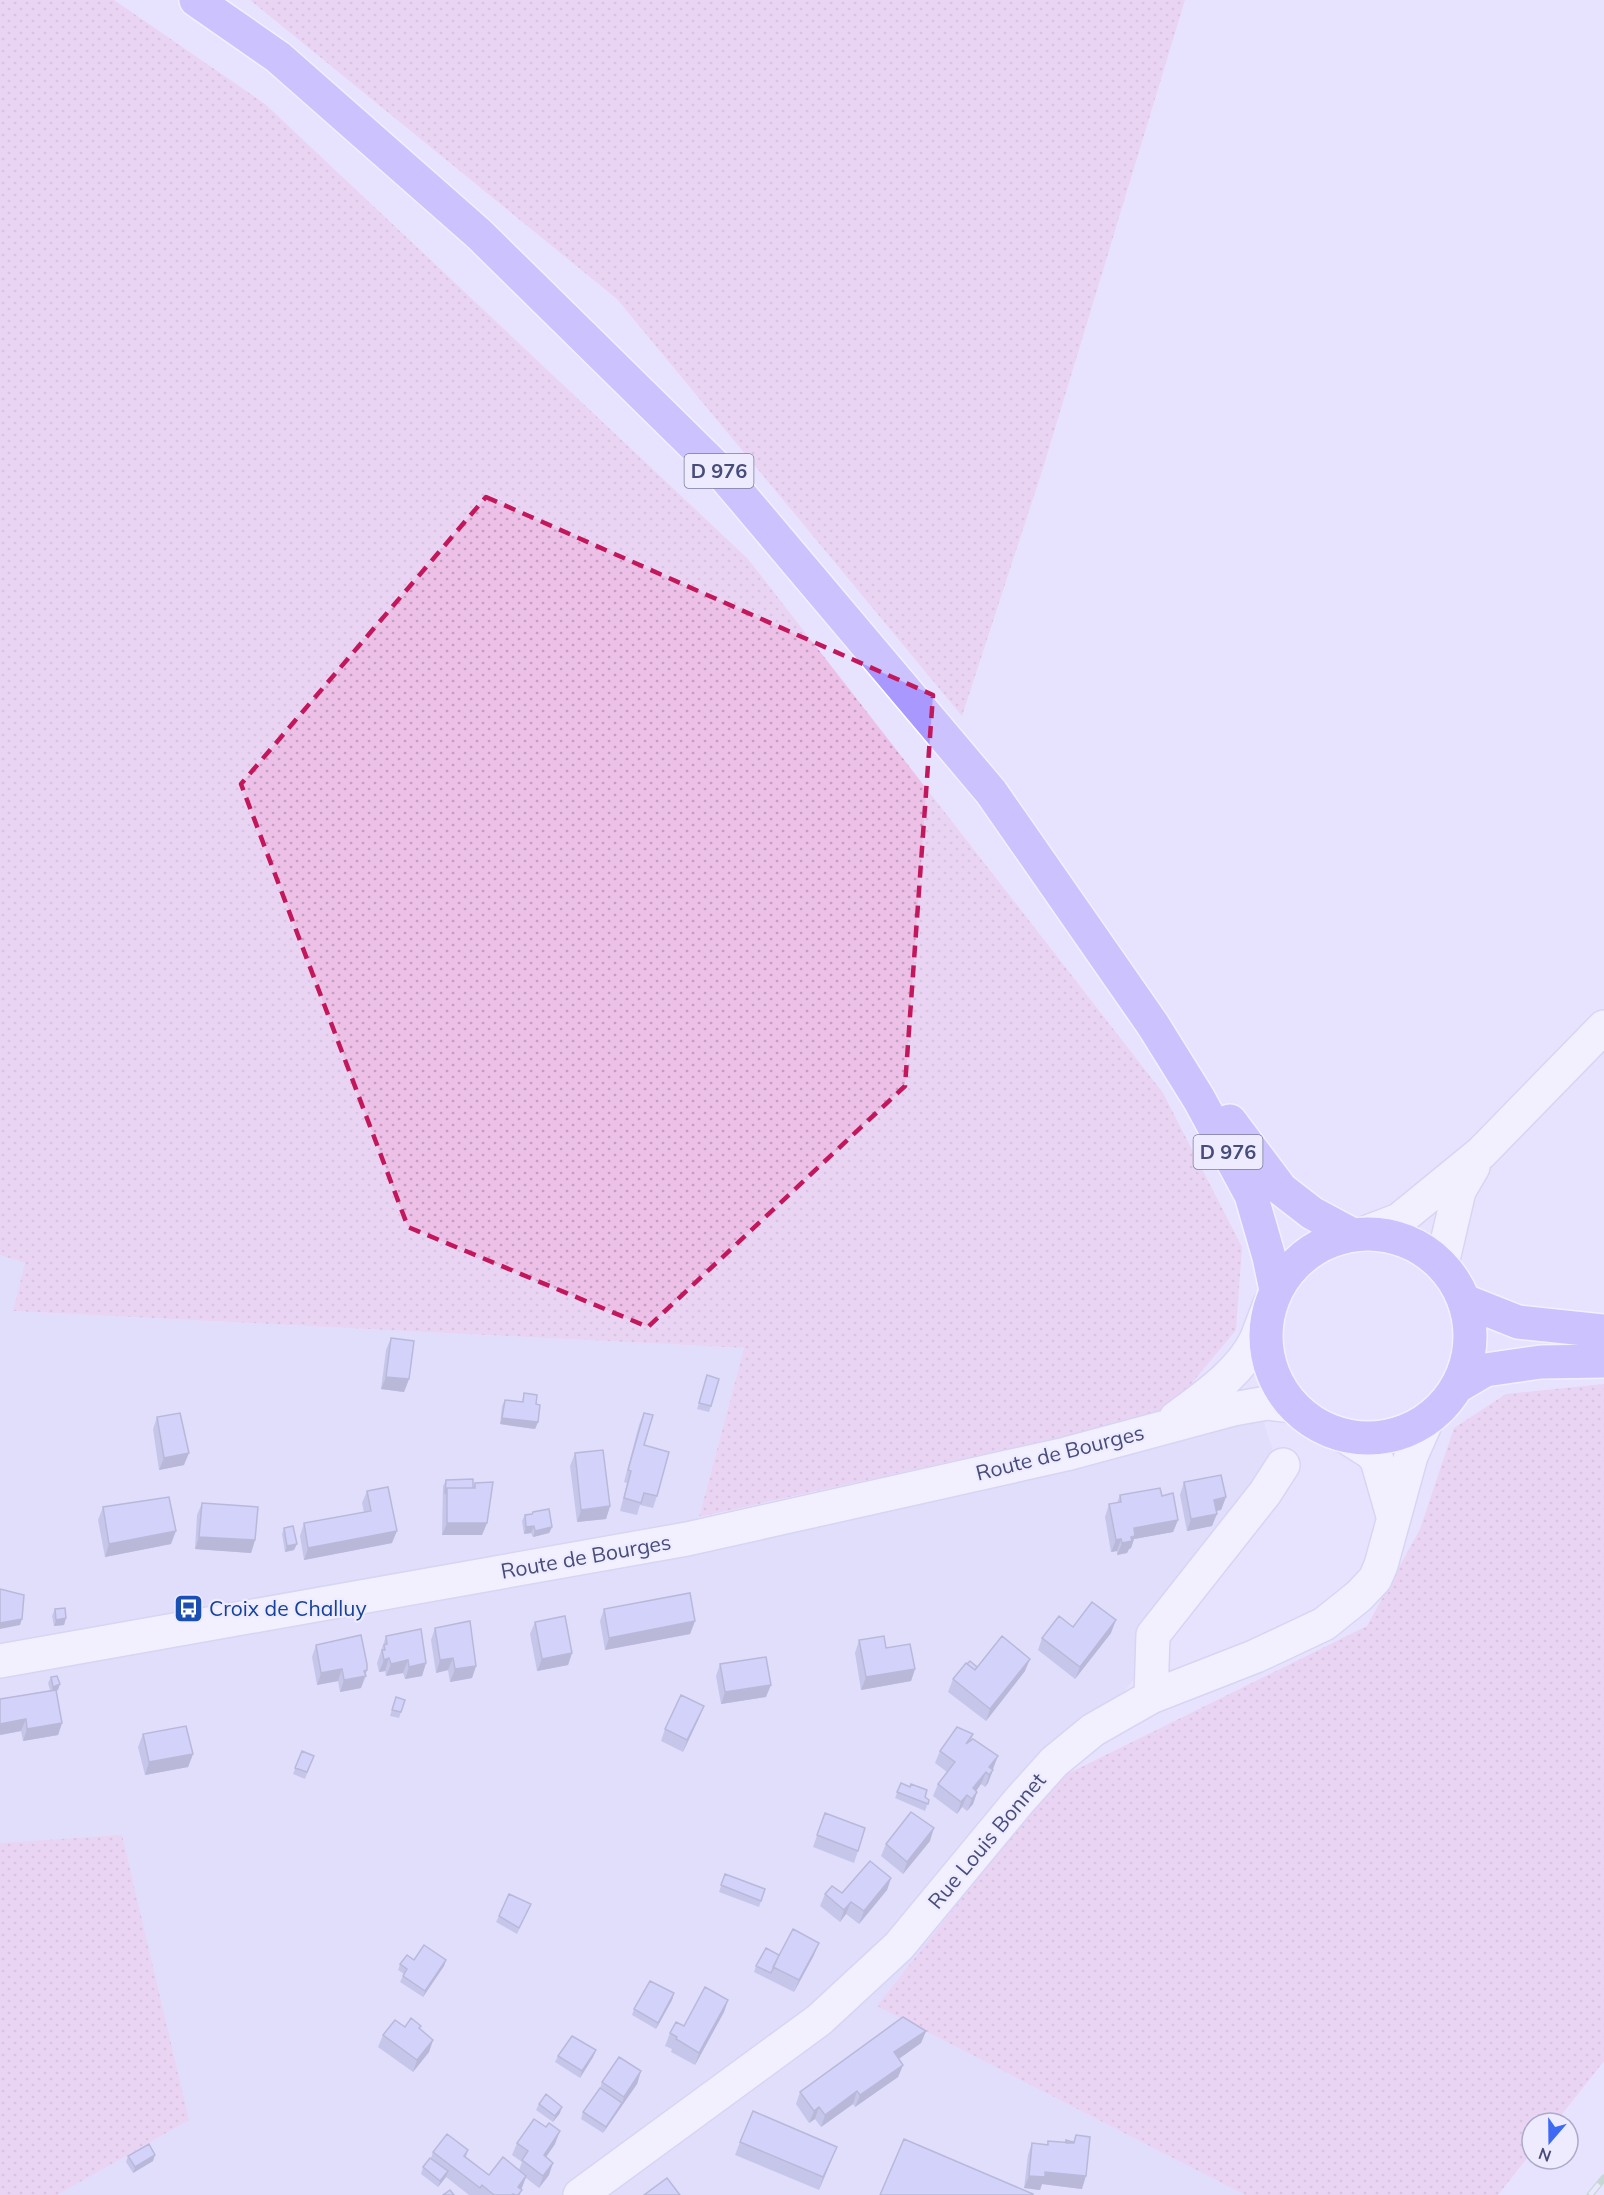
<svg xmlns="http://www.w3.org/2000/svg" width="1604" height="2195" font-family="Mulish,sans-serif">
	<defs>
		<pattern id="grass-dots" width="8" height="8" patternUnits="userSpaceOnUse" patternTransform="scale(1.5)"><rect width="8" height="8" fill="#edc0e7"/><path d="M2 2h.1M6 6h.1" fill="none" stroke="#c29ec0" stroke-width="1.8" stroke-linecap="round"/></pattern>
	</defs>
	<rect width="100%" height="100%" fill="#e7e3fe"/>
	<path fill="#dad7fb" d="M0,1255L25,1263L14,1311L744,1348L690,1550L1263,1419L1284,1487L878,2006L1245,2195H0Z"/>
	<path fill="url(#grass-dots)" d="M0,0H114L265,104L748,559L1163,1093L1242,1247L1236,1330L1166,1414L699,1517L744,1348L13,1311L25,1263L0,1255Z
		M250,0H1185L1043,468L962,716L617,299Z
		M1604,1384V2061L1555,2123H1532V2152L1498,2195H1245L877,2006L1055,1780L1367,1626L1420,1529L1454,1428L1506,1394Z
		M122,1835L189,2120L57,2195H0V1843Z"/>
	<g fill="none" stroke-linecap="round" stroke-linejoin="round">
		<defs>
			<path id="minor" d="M1365,1233L1399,1220L1481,1153L1604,1027
				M1442,1264L1459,1191L1473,1167
				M1176,1418C1204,1397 1240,1373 1256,1340C1261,1328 1265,1316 1270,1304
				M1345,1436L1370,1452L1377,1460L1393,1516
				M0,1661L687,1539L1066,1454L1233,1409L1267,1403L1292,1406
				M1151,1697L1153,1635L1265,1493L1283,1465
				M580,2195L819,2020L899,1946L1019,1801L1054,1762L1093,1730L1151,1697L1256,1656L1324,1624L1359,1596L1375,1579L1381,1565L1411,1456L1427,1420"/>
			<path id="major" d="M196,0L278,57L479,234L721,472L991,792L1153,1025L1199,1099L1251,1195L1269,1257L1276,1290
				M1230,1121L1281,1189L1312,1213L1351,1234
				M1266 1336a102 102 0 1 1 204 0a102 102 0 1 1-204 0Z
				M1465,1301L1518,1322L1604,1331
				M1458,1386L1485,1370L1541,1362L1604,1361"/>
		</defs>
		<use href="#minor" stroke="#c4c3e8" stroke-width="36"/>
		<use href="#major" stroke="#fff" stroke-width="36"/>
		<use href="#minor" stroke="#fff" stroke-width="33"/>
		<use href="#major" stroke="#a999ff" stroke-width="33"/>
		<defs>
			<path id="rail" d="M1590,2195L1604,2178"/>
		</defs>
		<use href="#rail" stroke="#a0c9a3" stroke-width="7"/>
		<use href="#rail" stroke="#eeebff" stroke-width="4.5" stroke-dasharray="14" stroke-linecap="butt"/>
	</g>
	<path fill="#9ea3d4" d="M391,1338L409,1379L404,1392L381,1389L386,1350Z
		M707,1375L711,1406L709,1412L697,1409Z
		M524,1393L536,1404L538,1422L535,1429L500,1424L502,1406L505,1400L522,1402Z
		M644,1413V1445L657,1496L653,1508L640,1505L637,1515L620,1511L627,1483L624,1482L639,1425Z
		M157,1417L184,1465L159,1470L153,1429Z
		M575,1453L610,1506L606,1519L577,1522L570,1466Z
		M446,1480L473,1488L475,1483L487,1523L482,1535H442L443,1486Z
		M1184,1482L1226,1497L1221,1510L1216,1511L1212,1526L1187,1531L1180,1495Z
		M367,1491L392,1543L304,1560L300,1536L304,1523L364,1512L362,1503Z
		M1120,1495L1162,1496L1178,1520L1173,1532L1134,1539L1131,1548L1129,1549L1127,1553L1117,1555V1551L1111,1552L1105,1517L1109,1504L1117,1503Z
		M202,1503L255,1540L251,1553L195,1549L197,1515Z
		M103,1507L171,1544L105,1557L98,1520Z
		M525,1515L552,1527L549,1533L533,1537L531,1533L524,1534L522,1521Z
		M284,1528L294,1550L285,1552L282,1534Z
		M55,1609L66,1618L64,1625L54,1626L52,1616Z
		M604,1609L695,1621L690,1634L605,1650L600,1621Z
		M535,1622L572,1653L568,1665L537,1671L530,1634Z
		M1073,1627L1111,1633L1075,1679L1038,1650L1042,1638Z
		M435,1628L476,1666L472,1678L450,1682L448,1670L436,1673L431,1640Z
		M386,1636L426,1663L422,1676L405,1679L403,1673L386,1676L385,1671L379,1672L377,1663Z
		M859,1640L886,1648L915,1669L911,1681L861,1690L855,1653Z
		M316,1645L365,1674L366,1676L361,1688L340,1692L338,1681L317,1685L312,1657Z
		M720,1664L766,1697L721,1704L716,1676Z
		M967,1664L977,1667L1025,1671L986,1721L948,1692L953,1679Z
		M51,1677L58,1690L56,1691L62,1723L58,1735L23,1741L21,1731L0,1735V1699L50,1690L48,1683Z
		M396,1697L405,1700L399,1718L390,1716Z
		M699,1718L683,1752L661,1741L665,1729Z
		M143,1734L193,1754L188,1767L145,1775L138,1747Z
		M973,1734L971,1741L993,1769L988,1783L985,1787L981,1784L976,1791L977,1792L973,1804L967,1811L962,1807L957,1814L933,1796L938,1784L947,1772L935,1763L940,1751Z
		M302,1751L314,1756L305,1779L293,1774Z
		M901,1783L929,1800L925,1811L895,1798Z
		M825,1813L858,1851L854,1863L813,1847Z
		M930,1841L903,1874L881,1856L886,1844Z
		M725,1874L765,1889L759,1907L719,1892Z
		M891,1878L887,1890L859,1924L846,1914L840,1922L820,1906L825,1894L842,1893Z
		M531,1904L517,1934L496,1922L499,1916Z
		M779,1955H814L794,1992L754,1972L756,1966Z
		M414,1960H446L444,1966L423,1997L400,1982L404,1974L398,1970L400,1964Z
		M674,1993L672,2000L656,2029L632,2015L634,2009Z
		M728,2000L724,2012L695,2065L671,2052L672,2049L665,2046L670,2033Z
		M405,2027L433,2040L429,2052L413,2072L378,2047L383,2035Z
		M926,2031L921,2043L899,2059L903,2065L898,2077L855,2107L853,2104L821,2127L815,2119L809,2123L796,2104L800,2092Z
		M596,2050L593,2057L580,2078L555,2062L558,2056Z
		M641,2071L637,2084L603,2133L581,2119L583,2112L600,2088L602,2082Z
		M539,2104L560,2113L553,2122L536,2110Z
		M1076,2135L1082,2189L1042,2184L1040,2190L1024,2188L1028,2155L1032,2143L1047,2144L1048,2141L1066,2143V2140L1073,2142Z
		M740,2142L837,2147L819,2190L735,2155Z
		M517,2143L555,2144L546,2157L549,2175L539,2188L526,2178L521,2189L520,2195H469L446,2177L438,2187L421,2174L423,2167L431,2158L433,2152L468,2150L466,2157L489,2175L519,2170L522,2162L512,2155Z
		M128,2156L153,2161L133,2173L126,2162Z"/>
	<path fill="#8184ac" d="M386,1377L409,1379L404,1392L381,1389Z
		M502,1418L538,1422L535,1429L500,1424Z
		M189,1453L184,1465L159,1470L164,1458Z
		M1226,1497L1221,1510L1209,1512L1214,1500Z
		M610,1506L606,1519L577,1522L581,1510Z
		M1217,1514L1212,1526L1187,1531L1191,1519Z
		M1178,1520L1173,1532L1134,1539L1131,1548L1129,1549L1127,1553L1117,1555L1122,1543L1134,1528Z
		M447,1523H487L482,1535H442Z
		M534,1526L531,1533L524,1534L526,1527Z
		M552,1527L549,1533L533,1537L535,1531Z
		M176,1531L171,1544L105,1557L109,1544Z
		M397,1531L392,1543L304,1560L308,1548Z
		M199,1537L255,1540L251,1553L195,1549Z
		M1121,1539L1117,1551L1111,1552L1116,1540Z
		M297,1544L294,1550L285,1552L287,1546Z
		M66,1618L64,1625L54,1626L56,1620Z
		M22,1619L20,1625L0,1629V1623Z
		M1116,1620L1111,1633L1075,1679L1080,1667Z
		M695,1621L690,1634L605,1650L609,1638Z
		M572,1653L568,1665L537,1671L542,1659Z
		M389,1658L385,1671L379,1672L384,1660Z
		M453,1658L448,1670L436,1673L440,1660Z
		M1030,1659L1025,1671L986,1721L990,1709Z
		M408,1660L403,1673L386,1676L391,1664Z
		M426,1663L422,1676L405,1679L409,1667Z
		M476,1666L472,1678L450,1682L455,1669Z
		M342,1669L338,1681L317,1685L321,1673Z
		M915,1669L911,1681L861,1690L866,1677Z
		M367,1670L361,1688L340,1692L344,1680Z
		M60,1684L58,1690L51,1693L53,1687Z
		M771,1685L766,1697L721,1704L725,1692Z
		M704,1706L699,1718L683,1752L687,1740Z
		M26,1719L21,1731L0,1735V1724Z
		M62,1723L58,1735L23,1741L27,1729Z
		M193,1754L188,1767L145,1775L149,1762Z
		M998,1756L993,1769L989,1774V1767Z
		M993,1770L988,1783L985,1787L989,1775Z
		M986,1772L981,1784L971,1798L973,1788Z
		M977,1792L973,1804L967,1811L972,1799Z
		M967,1795L962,1807L957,1814L961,1802Z
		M934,1828L930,1841L903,1874L907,1862Z
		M891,1878L887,1890L859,1924L864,1911Z
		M851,1902L846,1914L840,1922L844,1910Z
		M819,1943L814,1955L794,1992L799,1980Z
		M446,1960L444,1966L423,1997L425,1991Z
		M674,1993L672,2000L656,2029L658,2023Z
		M728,2000L724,2012L695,2065L699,2053Z
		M926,2031L921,2043L890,2065L894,2052Z
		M433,2040L429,2052L413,2072L417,2060Z
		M596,2050L593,2057L580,2078L582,2071Z
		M903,2065L898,2077L855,2107L860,2095Z
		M641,2071L637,2084L603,2133L606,2127L622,2103L624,2097Z
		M857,2091L853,2104L821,2127L825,2115Z
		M562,2107L560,2113L553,2122L555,2116Z
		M819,2107L815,2119L809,2123L814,2111Z
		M560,2131L555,2144L539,2167L544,2155Z
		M837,2147L832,2159L819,2190L823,2177Z
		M155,2155L153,2161L133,2173L135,2167Z
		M553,2163L549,2175L539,2188L543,2176Z
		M448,2171L446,2177L438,2187L440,2181Z
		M1045,2172L1086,2176L1082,2189L1042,2184L1040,2190L1024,2188L1029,2176Z
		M526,2176L522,2188L516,2195L518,2187Z"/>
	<path fill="#b8bdf6" stroke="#8184ac" stroke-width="1.5" d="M391,1338L414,1341L409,1379L386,1377Z
		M707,1375L719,1379L711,1406L699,1403Z
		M524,1393L537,1395L536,1404L540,1405L538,1422L502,1418L505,1400L523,1402Z
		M180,1413L189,1453L164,1458L157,1417Z
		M644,1413L653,1415L644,1445L669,1452L657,1496L644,1493L641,1503L624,1498L631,1471L628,1470Z
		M603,1450L610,1506L581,1510L575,1453Z
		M1221,1475L1226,1497L1214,1500L1217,1514L1191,1519L1184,1482Z
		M473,1479V1488H447L445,1494L446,1480Z
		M493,1482L487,1523H447V1488H475V1483Z
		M388,1487L397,1531L308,1548L304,1523L371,1511L367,1491Z
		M1160,1488L1162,1496L1173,1493L1178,1520L1134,1528L1135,1536L1131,1537L1132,1541L1122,1543L1121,1539L1116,1540L1109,1504L1121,1502L1120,1495Z
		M169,1497L176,1531L109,1544L103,1507Z
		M202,1503L258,1507L255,1540L199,1537Z
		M549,1509L552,1527L535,1531L534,1526L526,1527L525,1515L532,1514L533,1512Z
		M293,1526L297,1544L287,1546L284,1528Z
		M0,1589L24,1595L22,1619L0,1623Z
		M690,1593L695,1621L609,1638L604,1609Z
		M1092,1602L1116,1620L1080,1667L1042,1638L1059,1616L1073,1627Z
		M65,1608L66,1618L56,1620L55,1609Z
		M565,1616L572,1653L542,1659L535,1622Z
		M470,1621L476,1666L455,1669L453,1658L440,1660L435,1628Z
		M421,1629L426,1663L409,1667L408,1660L391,1664L389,1658L384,1660L382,1650H385L384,1645L387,1644L386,1636Z
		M361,1635L367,1664V1670L364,1671L366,1676L344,1680L342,1669L321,1673L316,1645Z
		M884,1636L886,1648L910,1644L915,1669L866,1677L859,1640Z
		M1002,1636L1030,1659L990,1709L953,1679L966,1663L975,1670Z
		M766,1657L771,1685L725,1692L720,1664Z
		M970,1661L977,1667L975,1670L967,1664Z
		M57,1676L60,1684L53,1687L51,1677Z
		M56,1690L62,1723L27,1729L26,1719L0,1724V1699Z
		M681,1695L704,1706L687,1740L665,1729Z
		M396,1697L405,1700L401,1712L392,1710Z
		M186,1726L193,1754L149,1762L143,1734Z
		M957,1727L973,1734L966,1744L973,1739L998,1756L989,1767L993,1770L989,1775L986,1772L973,1788L977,1792L972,1799L967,1795L961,1802L938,1784L955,1762L940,1751Z
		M302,1751L314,1756L307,1772L295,1768Z
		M901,1783L910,1787L911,1784L927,1790L925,1797L929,1800L928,1804L897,1792Z
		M911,1812L934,1828L907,1862L886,1844Z
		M825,1813L865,1828L858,1851L817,1835Z
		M870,1861L891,1878L864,1911L851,1902L844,1910L825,1894L832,1886L842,1893Z
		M725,1874L765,1889L761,1901L721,1885Z
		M509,1894L531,1904L519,1928L499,1916Z
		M793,1929L819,1943L799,1980L773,1967Z
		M424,1945L446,1960L425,1991L403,1976L407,1969L400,1964L407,1955L414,1960Z
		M766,1948L779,1955L771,1973L756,1966Z
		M650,1981L674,1993L658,2023L634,2009Z
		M705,1987L728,2000L699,2053L676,2039L677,2037L670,2033L676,2022L684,2026Z
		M903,2017L926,2031L894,2052L903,2065L860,2095L857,2091L825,2115L819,2107L814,2111L800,2092Z
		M411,2018L421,2026L419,2028L433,2040L417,2060L383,2035L395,2020L405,2027Z
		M572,2036L596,2050L582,2071L558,2056Z
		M619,2057L641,2071L624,2097L602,2082Z
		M600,2088L622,2103L606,2127L583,2112Z
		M546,2094L562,2107L555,2116L539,2104Z
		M753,2111L837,2147L823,2177L740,2142Z
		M534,2119L546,2127L549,2123L560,2131L544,2155L553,2163L543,2176L522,2160L528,2151L517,2143Z
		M447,2134L468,2150L464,2156L489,2175L503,2157L526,2176L518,2187L522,2190L518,2195H515L513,2194L512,2195H494L482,2185L480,2188L433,2152Z
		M1076,2135L1090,2137L1086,2176L1045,2172V2177L1029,2176L1032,2143L1048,2145V2141L1074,2143Z
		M904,2139L1033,2194L1032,2195H880Z
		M1066,2140L1073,2142V2143H1066Z
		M149,2144L155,2155L135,2167L128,2156Z
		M430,2158L448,2171L440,2181L423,2167Z
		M667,2178L680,2195H644Z
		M450,2190L454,2195H443Z"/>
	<path d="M0 0H1604V2195H0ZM486,497L933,695L905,1086L648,1327L408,1227L241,784Z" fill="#e7e3fe" fill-opacity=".55" fill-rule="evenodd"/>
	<path fill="none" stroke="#c2185b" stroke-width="4.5" stroke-dasharray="12 8" stroke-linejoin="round" d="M486,497L933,695L905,1086L648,1327L408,1227L241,784Z"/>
	<defs>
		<symbol id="bus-square" viewBox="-11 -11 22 22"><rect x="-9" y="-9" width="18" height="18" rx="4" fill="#1a4fb4" stroke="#eeebff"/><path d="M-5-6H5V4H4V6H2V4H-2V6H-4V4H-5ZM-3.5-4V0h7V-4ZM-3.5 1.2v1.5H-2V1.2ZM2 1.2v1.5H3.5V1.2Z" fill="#fff"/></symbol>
	</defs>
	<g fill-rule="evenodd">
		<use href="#bus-square" x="172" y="1592" width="33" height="33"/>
	</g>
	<g text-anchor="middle" stroke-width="4.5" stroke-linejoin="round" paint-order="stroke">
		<g fill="#eeebff" stroke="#797ca1" stroke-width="1.5">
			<rect x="684.5" y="454" width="69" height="34" rx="4.5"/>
			<rect x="1193.5" y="1135" width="69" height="34" rx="4.5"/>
		</g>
		<g font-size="20" font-weight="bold" fill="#474c79">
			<text x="719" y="478">D 976</text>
			<text x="1228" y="1159">D 976</text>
		</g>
		<g font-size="21" fill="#474c79" stroke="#eeebff">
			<text transform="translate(1060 1453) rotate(-14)" y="7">Route de Bourges</text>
			<text transform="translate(586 1557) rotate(-10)" y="7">Route de Bourges</text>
			<text transform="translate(987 1841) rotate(-50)" y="7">Rue Louis Bonnet</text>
		</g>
		<g font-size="21" fill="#164399" stroke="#eeebff" text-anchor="start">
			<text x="209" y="1616">Croix de Challuy</text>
		</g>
	</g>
	<g transform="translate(1550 2141) rotate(200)"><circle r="28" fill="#eeebff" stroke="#ababc9" stroke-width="1.5"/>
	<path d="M0-4.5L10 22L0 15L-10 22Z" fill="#3e6af3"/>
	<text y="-9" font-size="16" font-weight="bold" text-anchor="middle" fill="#474c79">N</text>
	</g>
</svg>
